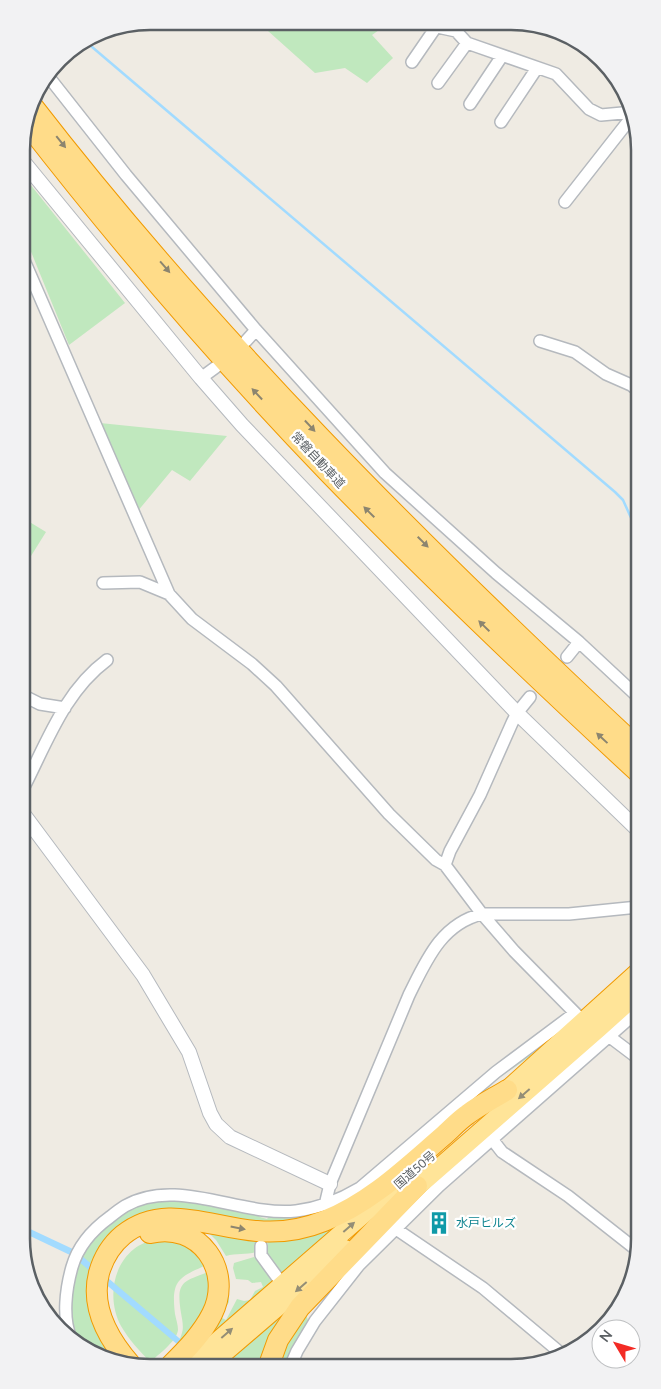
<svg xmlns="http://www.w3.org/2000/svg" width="661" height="1389" font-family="Lato,'Noto Sans JP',sans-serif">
	<rect width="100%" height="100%" fill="#efebe3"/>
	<path fill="#c0e8be" d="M258,22L389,23L372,35L393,58L367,83L345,68L315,73Z
		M22,174L125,303L69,345L23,232Z
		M100,423L227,436L190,481L172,470L137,512Z
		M23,518L46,532L26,564L24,563Z
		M571,1021L552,1041L499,1078L405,1161L335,1211L284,1226L177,1212L96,1262L121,1363L78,1342L71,1315L73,1282L78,1265L86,1249L94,1237L113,1219L148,1201L176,1199L256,1213L260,1217L267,1219L271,1214L334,1207L495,1077Z
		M354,1211L281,1275L266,1258L268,1238Z
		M203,1227L260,1238L256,1252C246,1255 236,1253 226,1256L216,1240Z
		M154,1239L193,1246L207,1265C178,1277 171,1281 175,1314C176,1319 178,1325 178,1330C177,1341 158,1355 150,1362C140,1351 129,1340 121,1326C108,1302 111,1267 134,1249C140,1244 147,1242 154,1239Z
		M254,1257L276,1280L206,1341L224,1289L229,1293V1302L220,1317L226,1320L237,1299L244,1301L250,1300L255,1291L263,1287L261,1282L252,1283L248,1280L236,1279L233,1268L234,1263Z
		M211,1271L206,1310L162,1365H155C164,1356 179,1346 182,1333C184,1327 182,1319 181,1313C176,1281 182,1282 211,1271Z
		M295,1305L263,1365H223L280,1315Z
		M305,1312L309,1323L287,1365H274Z"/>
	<path fill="#a2dbff" d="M26,1227L75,1250L211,1365H202L72,1256L26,1234Z"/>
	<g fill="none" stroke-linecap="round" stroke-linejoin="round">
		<path stroke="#a2dbff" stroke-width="2.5" d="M85,41L615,492L623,500L637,531"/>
		<defs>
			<path id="minor" d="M419,23L456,31L467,43L556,74L589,109L601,115L633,112
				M412,62L436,27
				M48,76L126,175L256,330L385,473L496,573L579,642L637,696
				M438,83L467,43
				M470,104L502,56
				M501,122L537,68
				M565,202L634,114
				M23,258L169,594L192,619L252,664L276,686L389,814L436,860L445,865
				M246,341L256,330
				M540,341L575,352L606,374L631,385L636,389
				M201,378L216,367
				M103,583L140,582L169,594
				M567,657L579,642
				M24,696L40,704L65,708
				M530,697L517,713L512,723L480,795L450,851L445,865L482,914L514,951L580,1018
				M24,787C47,742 65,691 107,660
				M602,1031L639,1059
				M488,1134L502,1152L568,1196L638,1251
				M325,1205L330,1184L409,995C426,961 441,924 482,914H569L638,907
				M396,1229L483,1288L563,1355
				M261,1246V1255L277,1277
				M71,1338C62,1318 66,1288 72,1267C78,1246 92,1230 110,1217C115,1213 120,1209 125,1206C176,1176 242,1217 296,1211C320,1208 340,1200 360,1188L496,1072L575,1013
				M291,1365L297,1351L315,1321L359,1265L439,1186L639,1010"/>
			<path id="tertiary" d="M22,160L201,378L242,425L517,713L638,830
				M24,815L143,975L189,1052L210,1113L216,1124L230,1137L330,1184"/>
			<path id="trunk" d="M496,1100L638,972
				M408,1195L599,1028L639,992
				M190,1365L389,1192
				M210,1365L345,1249"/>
			<path id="motorway" d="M31,104C212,338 422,547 638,748
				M26,122C120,243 221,361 328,472C428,575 532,674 638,772
				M150,1233C199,1221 234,1270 212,1314C202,1334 186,1350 171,1365
				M131,1365C109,1340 90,1308 99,1273C103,1259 111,1245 123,1235C164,1202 211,1228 257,1231C280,1233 302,1230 324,1221C370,1203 406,1168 443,1136C451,1129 459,1120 468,1114C480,1105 494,1098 507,1090
				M269,1365L278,1340L300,1307L417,1186"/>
		</defs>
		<use href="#minor" stroke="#b5b9be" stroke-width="14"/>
		<use href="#tertiary" stroke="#b5b9be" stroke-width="16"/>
		<use href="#trunk" stroke="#f19a00" stroke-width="20"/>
		<use href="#motorway" stroke="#f19a00" stroke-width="22"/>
		<use href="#minor" stroke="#fff" stroke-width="11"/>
		<use href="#tertiary" stroke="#fff" stroke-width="14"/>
		<use href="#trunk" stroke="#ffe498" stroke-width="18"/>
		<use href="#motorway" stroke="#ffdc89" stroke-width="20"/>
	</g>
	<defs><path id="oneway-solid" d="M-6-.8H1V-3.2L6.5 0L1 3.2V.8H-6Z" transform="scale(1.25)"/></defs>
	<g fill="#8c856f">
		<use href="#oneway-solid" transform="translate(61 142) rotate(51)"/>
		<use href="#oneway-solid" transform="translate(165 267) rotate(49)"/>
		<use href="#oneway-solid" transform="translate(257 394) rotate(-133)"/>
		<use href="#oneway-solid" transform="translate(310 426) rotate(47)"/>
		<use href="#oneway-solid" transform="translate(369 512) rotate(-135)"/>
		<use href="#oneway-solid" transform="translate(423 542) rotate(45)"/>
		<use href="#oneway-solid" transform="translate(484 626) rotate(-136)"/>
		<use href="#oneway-solid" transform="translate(602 738) rotate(-137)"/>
		<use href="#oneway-solid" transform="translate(238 1228) rotate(11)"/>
	</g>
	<g fill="#948e76">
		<use href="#oneway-solid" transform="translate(524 1094) rotate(139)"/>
		<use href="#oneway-solid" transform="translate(349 1227) rotate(-41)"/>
		<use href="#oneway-solid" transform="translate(301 1287) rotate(139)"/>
		<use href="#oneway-solid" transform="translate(227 1333) rotate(-41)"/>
	</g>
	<defs>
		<symbol id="building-bare" viewBox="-9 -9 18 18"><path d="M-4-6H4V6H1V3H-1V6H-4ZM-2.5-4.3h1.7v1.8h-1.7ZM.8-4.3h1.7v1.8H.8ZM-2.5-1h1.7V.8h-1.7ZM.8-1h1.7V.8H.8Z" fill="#0f9aa8" stroke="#fff" stroke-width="2.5" paint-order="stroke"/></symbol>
	</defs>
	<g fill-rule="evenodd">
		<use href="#building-bare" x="423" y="1207" width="32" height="32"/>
	</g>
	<g text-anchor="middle" stroke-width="4.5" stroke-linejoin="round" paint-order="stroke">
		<g font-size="12" fill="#5b6064" stroke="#fff">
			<text transform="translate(318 460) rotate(47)" y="4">常磐自動車道</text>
			<text transform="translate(415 1170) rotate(-41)" y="4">国道50号</text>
		</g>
		<g font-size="12" fill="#0d838f" stroke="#fff" text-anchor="start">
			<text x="456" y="1227">水戸ヒルズ</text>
		</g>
	</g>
	<path d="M0 0H661V1389H0ZM150 30H511A120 120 0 0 1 631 150V1239A120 120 0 0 1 511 1359H150A120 120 0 0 1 30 1239V150A120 120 0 0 1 150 30Z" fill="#f2f2f3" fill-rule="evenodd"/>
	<path fill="none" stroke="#5b6064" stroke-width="2.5" d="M150 30H511A120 120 0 0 1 631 150V1239A120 120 0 0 1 511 1359H150A120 120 0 0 1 30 1239V150A120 120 0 0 1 150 30Z"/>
	<g transform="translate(616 1344) rotate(308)"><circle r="24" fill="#ffffff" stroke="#bdbfc1"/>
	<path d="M0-4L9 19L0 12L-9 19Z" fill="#f32b25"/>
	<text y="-8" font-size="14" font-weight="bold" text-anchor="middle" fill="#5b6064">N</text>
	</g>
</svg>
